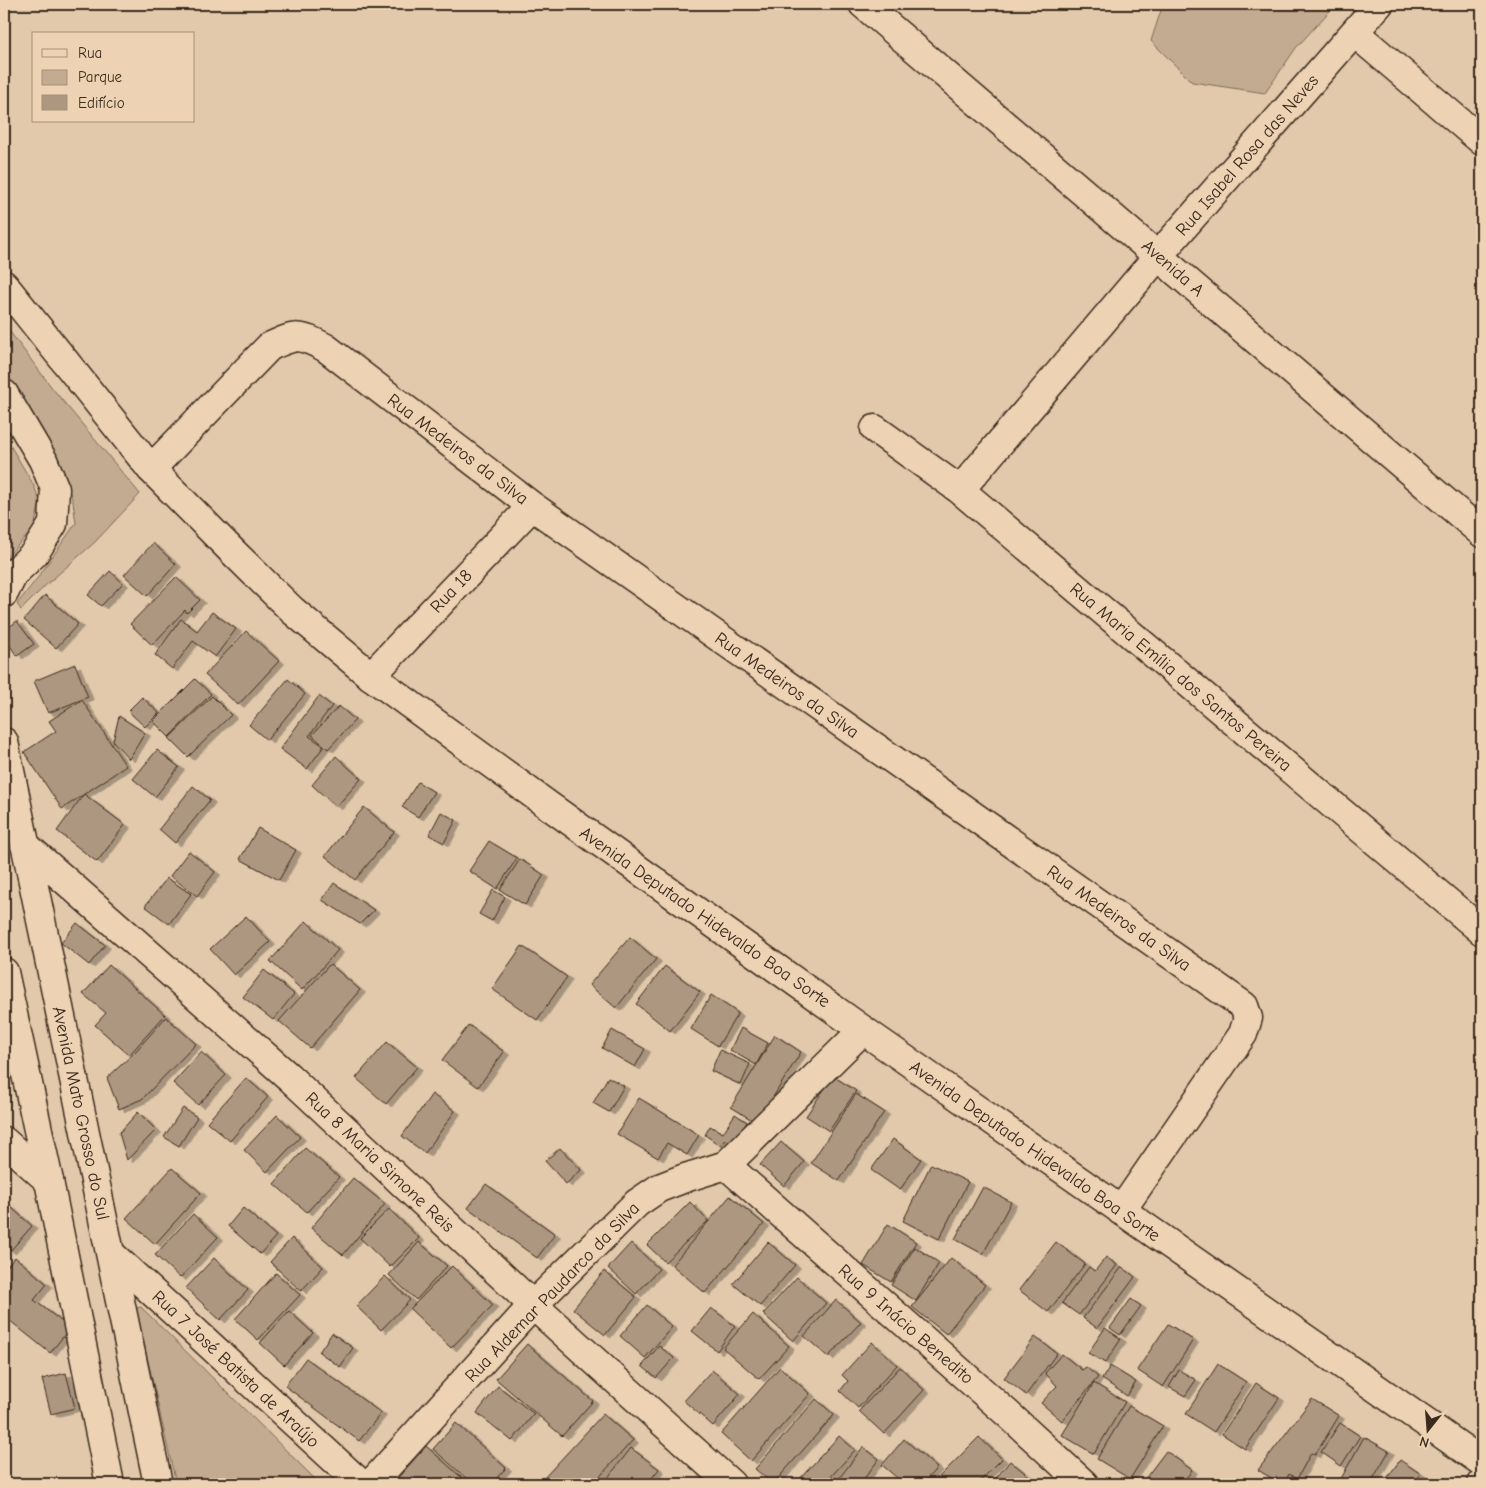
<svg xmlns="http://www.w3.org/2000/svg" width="1486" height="1488" font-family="'Comic Neue',sans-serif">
	<defs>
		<filter id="shadow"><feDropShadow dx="5.5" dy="3" stdDeviation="0" flood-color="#0004"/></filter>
	</defs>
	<rect width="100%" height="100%" fill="#e2c9ab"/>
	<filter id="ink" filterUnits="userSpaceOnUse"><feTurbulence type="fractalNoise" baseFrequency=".02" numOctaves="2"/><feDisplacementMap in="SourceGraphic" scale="10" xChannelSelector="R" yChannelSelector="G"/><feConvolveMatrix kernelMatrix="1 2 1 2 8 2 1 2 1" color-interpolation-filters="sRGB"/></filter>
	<g filter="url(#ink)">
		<path fill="#c3ab91" stroke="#7f6a58" d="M1163,4H1336L1296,48L1265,93L1192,82L1151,41Z
			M4,324L53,389L140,494L95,542L46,585L21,610L17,604L39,576L76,523L73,502L59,460L4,372Z
			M4,435L33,484L40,501L34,528L4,560Z
			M141,1307L317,1481V1484H176L136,1308Z"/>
		<path fill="#ae9780" stroke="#3b2a1e" filter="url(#shadow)" d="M153,543L176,564L147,596L124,575Z
			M110,571L123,583L101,606L88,595Z
			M176,577L200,600L187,613L185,610L152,645L130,624Z
			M45,595L78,624L56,648L24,620Z
			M212,612L236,629L215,657L193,641L172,669L155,655L181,619L197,631Z
			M17,621L34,644L17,656L4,637V631Z
			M246,631L279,661L238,705L205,675Z
			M75,664L88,697L48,713L34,681Z
			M195,679L211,694L169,737L153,721Z
			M288,679L305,694L267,740L249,725Z
			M212,696L231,715L188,757L169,738Z
			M319,696L332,706L309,736L324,746L307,769L280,749Z
			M142,697L159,713L145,727L128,711Z
			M82,700L126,766L62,809L24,752L56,731L49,721Z
			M339,706L355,720L328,749L312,735Z
			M119,716L145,733L129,759L113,741Z
			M157,750L179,767L155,797L133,779Z
			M336,756L361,779L336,807L312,785Z
			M418,782L434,792L418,817L402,807Z
			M193,786L210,800L175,843L159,829Z
			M84,794L125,825L97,862L57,831Z
			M364,807L394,832L355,880L325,856Z
			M441,812L456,820L444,843L429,835Z
			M258,828L296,850L279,880L240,859Z
			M489,841L517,858L497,889L469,871Z
			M189,851L215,872L197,896L170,876Z
			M520,859L544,875L525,905L500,890Z
			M167,878L191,894L169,924L145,906Z
			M334,883L374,910L360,924L322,900Z
			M493,890L505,897L492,921L479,914Z
			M246,916L270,942L234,975L210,949Z
			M306,921L338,950L302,990L270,961Z
			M77,923L105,945L89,965L61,943Z
			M630,937L656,959L616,1008L589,985Z
			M522,946L567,977L537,1020L492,989Z
			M330,964L360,990L310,1048L279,1021Z
			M109,965L165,1015L129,1055L95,1025L106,1013L83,994Z
			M665,966L700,992L670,1031L636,1004Z
			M264,970L294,994L273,1020L243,997Z
			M711,995L738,1013L718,1046L691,1029Z
			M166,1017L196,1044L142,1099L119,1109L107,1078L134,1053Z
			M469,1025L504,1052L478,1087L442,1060Z
			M741,1028L768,1043L756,1065L730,1050Z
			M612,1030L645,1049L635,1067L602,1048Z
			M775,1035L801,1052L757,1123L731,1107Z
			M387,1042L417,1067L386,1104L356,1078Z
			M720,1050L750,1064L741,1085L711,1071Z
			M201,1052L226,1075L198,1105L173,1083Z
			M833,1076L856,1091L829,1131L806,1116Z
			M608,1077L624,1086L609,1112L593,1103Z
			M246,1078L268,1097L230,1141L207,1122Z
			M432,1094L455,1111L425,1153L402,1136Z
			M856,1094L884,1112L839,1181L811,1163Z
			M639,1098L699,1135L687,1155L667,1143L658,1158L617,1134Z
			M183,1108L197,1117L179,1146L164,1137Z
			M138,1112L156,1130L127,1160L119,1133Z
			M735,1114L747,1122L733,1144L725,1139L721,1146L705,1135L710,1126L723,1133Z
			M277,1115L300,1137L267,1172L244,1150Z
			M893,1139L921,1159L900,1190L871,1170Z
			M781,1142L804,1162L784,1186L760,1165Z
			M305,1148L339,1177L307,1212L274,1184Z
			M560,1148L581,1170L566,1184L545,1161Z
			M931,1164L968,1182L939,1239L903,1221Z
			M172,1168L201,1193L155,1244L126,1218Z
			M353,1178L385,1204L343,1255L311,1228Z
			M486,1184L555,1234L537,1258L468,1208Z
			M983,1187L1011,1202L983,1254L955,1239Z
			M730,1196L764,1224L705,1293L672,1265Z
			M4,1201L32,1226L10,1251L4,1246Z
			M690,1202L708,1221L665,1262L647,1245Z
			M243,1208L276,1236L260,1254L228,1226Z
			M389,1209L419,1238L390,1267L360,1238Z
			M193,1214L218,1237L180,1278L155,1255Z
			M888,1224L916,1242L891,1282L863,1265Z
			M292,1238L323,1267L301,1291L270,1262Z
			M419,1242L447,1266L416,1300L389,1275Z
			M768,1242L795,1265L760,1306L733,1284Z
			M1056,1242L1085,1264L1048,1312L1019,1290Z
			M631,1243L659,1269L636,1294L608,1268Z
			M915,1247L939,1263L916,1301L891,1285Z
			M15,1257L47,1284L34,1300L70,1328L50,1353L4,1316V1270Z
			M1106,1257L1117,1265L1079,1315L1062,1303L1089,1267L1095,1271Z
			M214,1258L248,1290L220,1320L186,1288Z
			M951,1258L985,1285L946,1334L912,1307Z
			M452,1266L493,1305L451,1348L410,1309Z
			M1122,1267L1135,1277L1097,1328L1083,1318Z
			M604,1271L636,1297L605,1335L573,1309Z
			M276,1273L300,1295L258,1340L235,1319Z
			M385,1276L410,1300L381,1330L356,1306Z
			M797,1277L826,1303L793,1341L763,1314Z
			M1131,1299L1141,1306L1120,1335L1110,1328Z
			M836,1300L861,1322L828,1357L804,1336Z
			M647,1305L672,1327L645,1358L620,1336Z
			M711,1308L735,1326L717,1351L692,1331Z
			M289,1311L313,1333L284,1365L260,1343Z
			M753,1314L789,1346L759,1379L723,1348Z
			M1168,1324L1193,1340L1163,1387L1137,1370Z
			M1105,1328L1121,1339L1105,1363L1088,1353Z
			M332,1333L353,1348L340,1367L319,1352Z
			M1035,1337L1057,1353L1026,1395L1004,1378Z
			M872,1342L897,1365L858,1408L840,1391L848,1381L842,1375Z
			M527,1344L593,1401L562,1436L496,1379Z
			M659,1346L674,1358L656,1378L642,1366Z
			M1062,1354L1082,1370L1086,1367L1098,1377L1062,1421L1041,1403L1057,1386L1045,1373Z
			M306,1358L381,1413L359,1441L285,1386Z
			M1218,1364L1246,1382L1214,1432L1186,1414Z
			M1110,1366L1136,1382L1127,1396L1102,1379Z
			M780,1367L810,1394L751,1461L721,1434Z
			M900,1367L924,1390L884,1434L859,1411Z
			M712,1370L740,1394L713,1426L684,1401Z
			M1179,1370L1196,1380L1185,1396L1169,1387Z
			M66,1373L75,1408L51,1414L42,1379Z
			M1094,1383L1125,1402L1094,1454L1062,1435Z
			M1256,1383L1279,1398L1245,1449L1222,1434Z
			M498,1386L534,1414L512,1441L477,1413Z
			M816,1399L834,1415L773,1484L755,1469Z
			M1312,1399L1339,1416L1315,1455L1311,1453L1297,1479L1289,1474L1284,1484H1281L1258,1470Z
			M1129,1406L1163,1426L1130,1479L1097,1459Z
			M603,1414L633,1440L593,1484H550L544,1478Z
			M456,1423L506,1468L491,1484H473L433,1449Z
			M1340,1423L1360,1436L1341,1466L1321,1452Z
			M839,1436L855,1450L824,1484H795Z
			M979,1437L1002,1459L977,1484H943L937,1479Z
			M1364,1437L1389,1451L1370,1484H1338Z
			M904,1439L937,1468L922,1484H904L882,1465Z
			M426,1446L469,1484H399L395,1481Z
			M863,1447L879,1459L860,1484H842L837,1481Z
			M631,1448L659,1469L647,1484H603Z
			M1166,1451L1192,1470L1182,1484H1141Z
			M1400,1460L1421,1474L1413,1484H1383Z
			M1010,1461L1039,1484H991Z
			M1422,1478L1430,1484H1417Z"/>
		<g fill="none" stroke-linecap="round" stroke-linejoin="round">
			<defs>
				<path id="minor" d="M863,4L1482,533
					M1355,33L1482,141
					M875,429L960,490L1482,931
					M151,469L269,347C297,334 299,334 326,348L532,506L1244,1006L1248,1018L1243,1034L1121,1211
					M960,490L1158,256L1379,4
					M371,676L532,506
					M25,845L289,1077L533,1305L731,1484
					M4,1141L49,1181
					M726,1165L1009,1415L1084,1484
					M111,1254L361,1484
					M371,1484L533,1305L637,1203L659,1188L685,1178L726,1165L863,1030
					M1481,1484L1482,1483"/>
				<path id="major" d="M4,285L151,469L232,551L292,610L371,676L545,803L863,1030L1482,1462
					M4,394L43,460L55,489L53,524L34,554L14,573L4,593
					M4,742L158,1484
					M4,972L49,1181L110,1484"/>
			</defs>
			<use href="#minor" stroke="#3b2a1e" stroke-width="31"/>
			<use href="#major" stroke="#3b2a1e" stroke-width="31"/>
			<use href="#minor" stroke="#edd3b4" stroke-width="28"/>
			<use href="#major" stroke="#edd3b4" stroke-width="28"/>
		</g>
	</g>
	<g text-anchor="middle" stroke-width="4.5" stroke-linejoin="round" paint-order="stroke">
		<g font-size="18" fill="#3b2a1e" stroke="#edd3b4">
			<text transform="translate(1247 155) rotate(-49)" y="6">Rua Isabel Rosa das Neves</text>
			<text transform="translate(1173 268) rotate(41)" y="6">Avenida A</text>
			<text transform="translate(458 449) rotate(37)" y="6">Rua Medeiros da Silva</text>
			<text transform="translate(451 591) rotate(-47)" y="6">Rua 18</text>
			<text transform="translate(1181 677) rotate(40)" y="6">Rua Maria Emília dos Santos Pereira</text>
			<text transform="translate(787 685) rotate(35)" y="6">Rua Medeiros da Silva</text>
			<text transform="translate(705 917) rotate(35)" y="6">Avenida Deputado Hidevaldo Boa Sorte</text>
			<text transform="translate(1119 918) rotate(35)" y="6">Rua Medeiros da Silva</text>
			<text transform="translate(81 1113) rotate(78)" y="6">Avenida Mato Grosso do Sul</text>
			<text transform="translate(1035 1151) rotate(35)" y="6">Avenida Deputado Hidevaldo Boa Sorte</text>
			<text transform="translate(380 1162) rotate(43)" y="6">Rua 8 Maria Simone Reis</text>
			<text transform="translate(552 1292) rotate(-46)" y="6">Rua Aldemar Paudarco da Silva</text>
			<text transform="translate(906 1324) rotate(41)" y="6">Rua 9 Inácio Benedito</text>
			<text transform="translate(236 1369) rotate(43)" y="6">Rua 7 José Batista de Araújo</text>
		</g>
	</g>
	<rect width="1486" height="1488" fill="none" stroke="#edd3b4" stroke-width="20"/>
	<rect x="10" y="10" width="1466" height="1468" fill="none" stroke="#3b2a1e" stroke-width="2" filter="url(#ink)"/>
	<rect x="32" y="32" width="162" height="90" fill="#edd3b4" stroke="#a68f78"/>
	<rect x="42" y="49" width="25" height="8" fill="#edd3b4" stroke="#a68f78"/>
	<text x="78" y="58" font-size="15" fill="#3b2a1e">Rua</text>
	<rect x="42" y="70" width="25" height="15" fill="#c3ab91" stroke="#a68f78"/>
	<text x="78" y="82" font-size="15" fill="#3b2a1e">Parque</text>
	<rect x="42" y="95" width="25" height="15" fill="#ae9780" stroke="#a68f78"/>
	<text x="78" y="108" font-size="15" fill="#3b2a1e">Edifício</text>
	<g transform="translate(1428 1430) rotate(197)" stroke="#edd3b4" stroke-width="4" paint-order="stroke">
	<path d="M0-4L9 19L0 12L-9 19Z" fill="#3b2a1e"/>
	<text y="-8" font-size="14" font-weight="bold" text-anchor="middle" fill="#3b2a1e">N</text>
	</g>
</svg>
